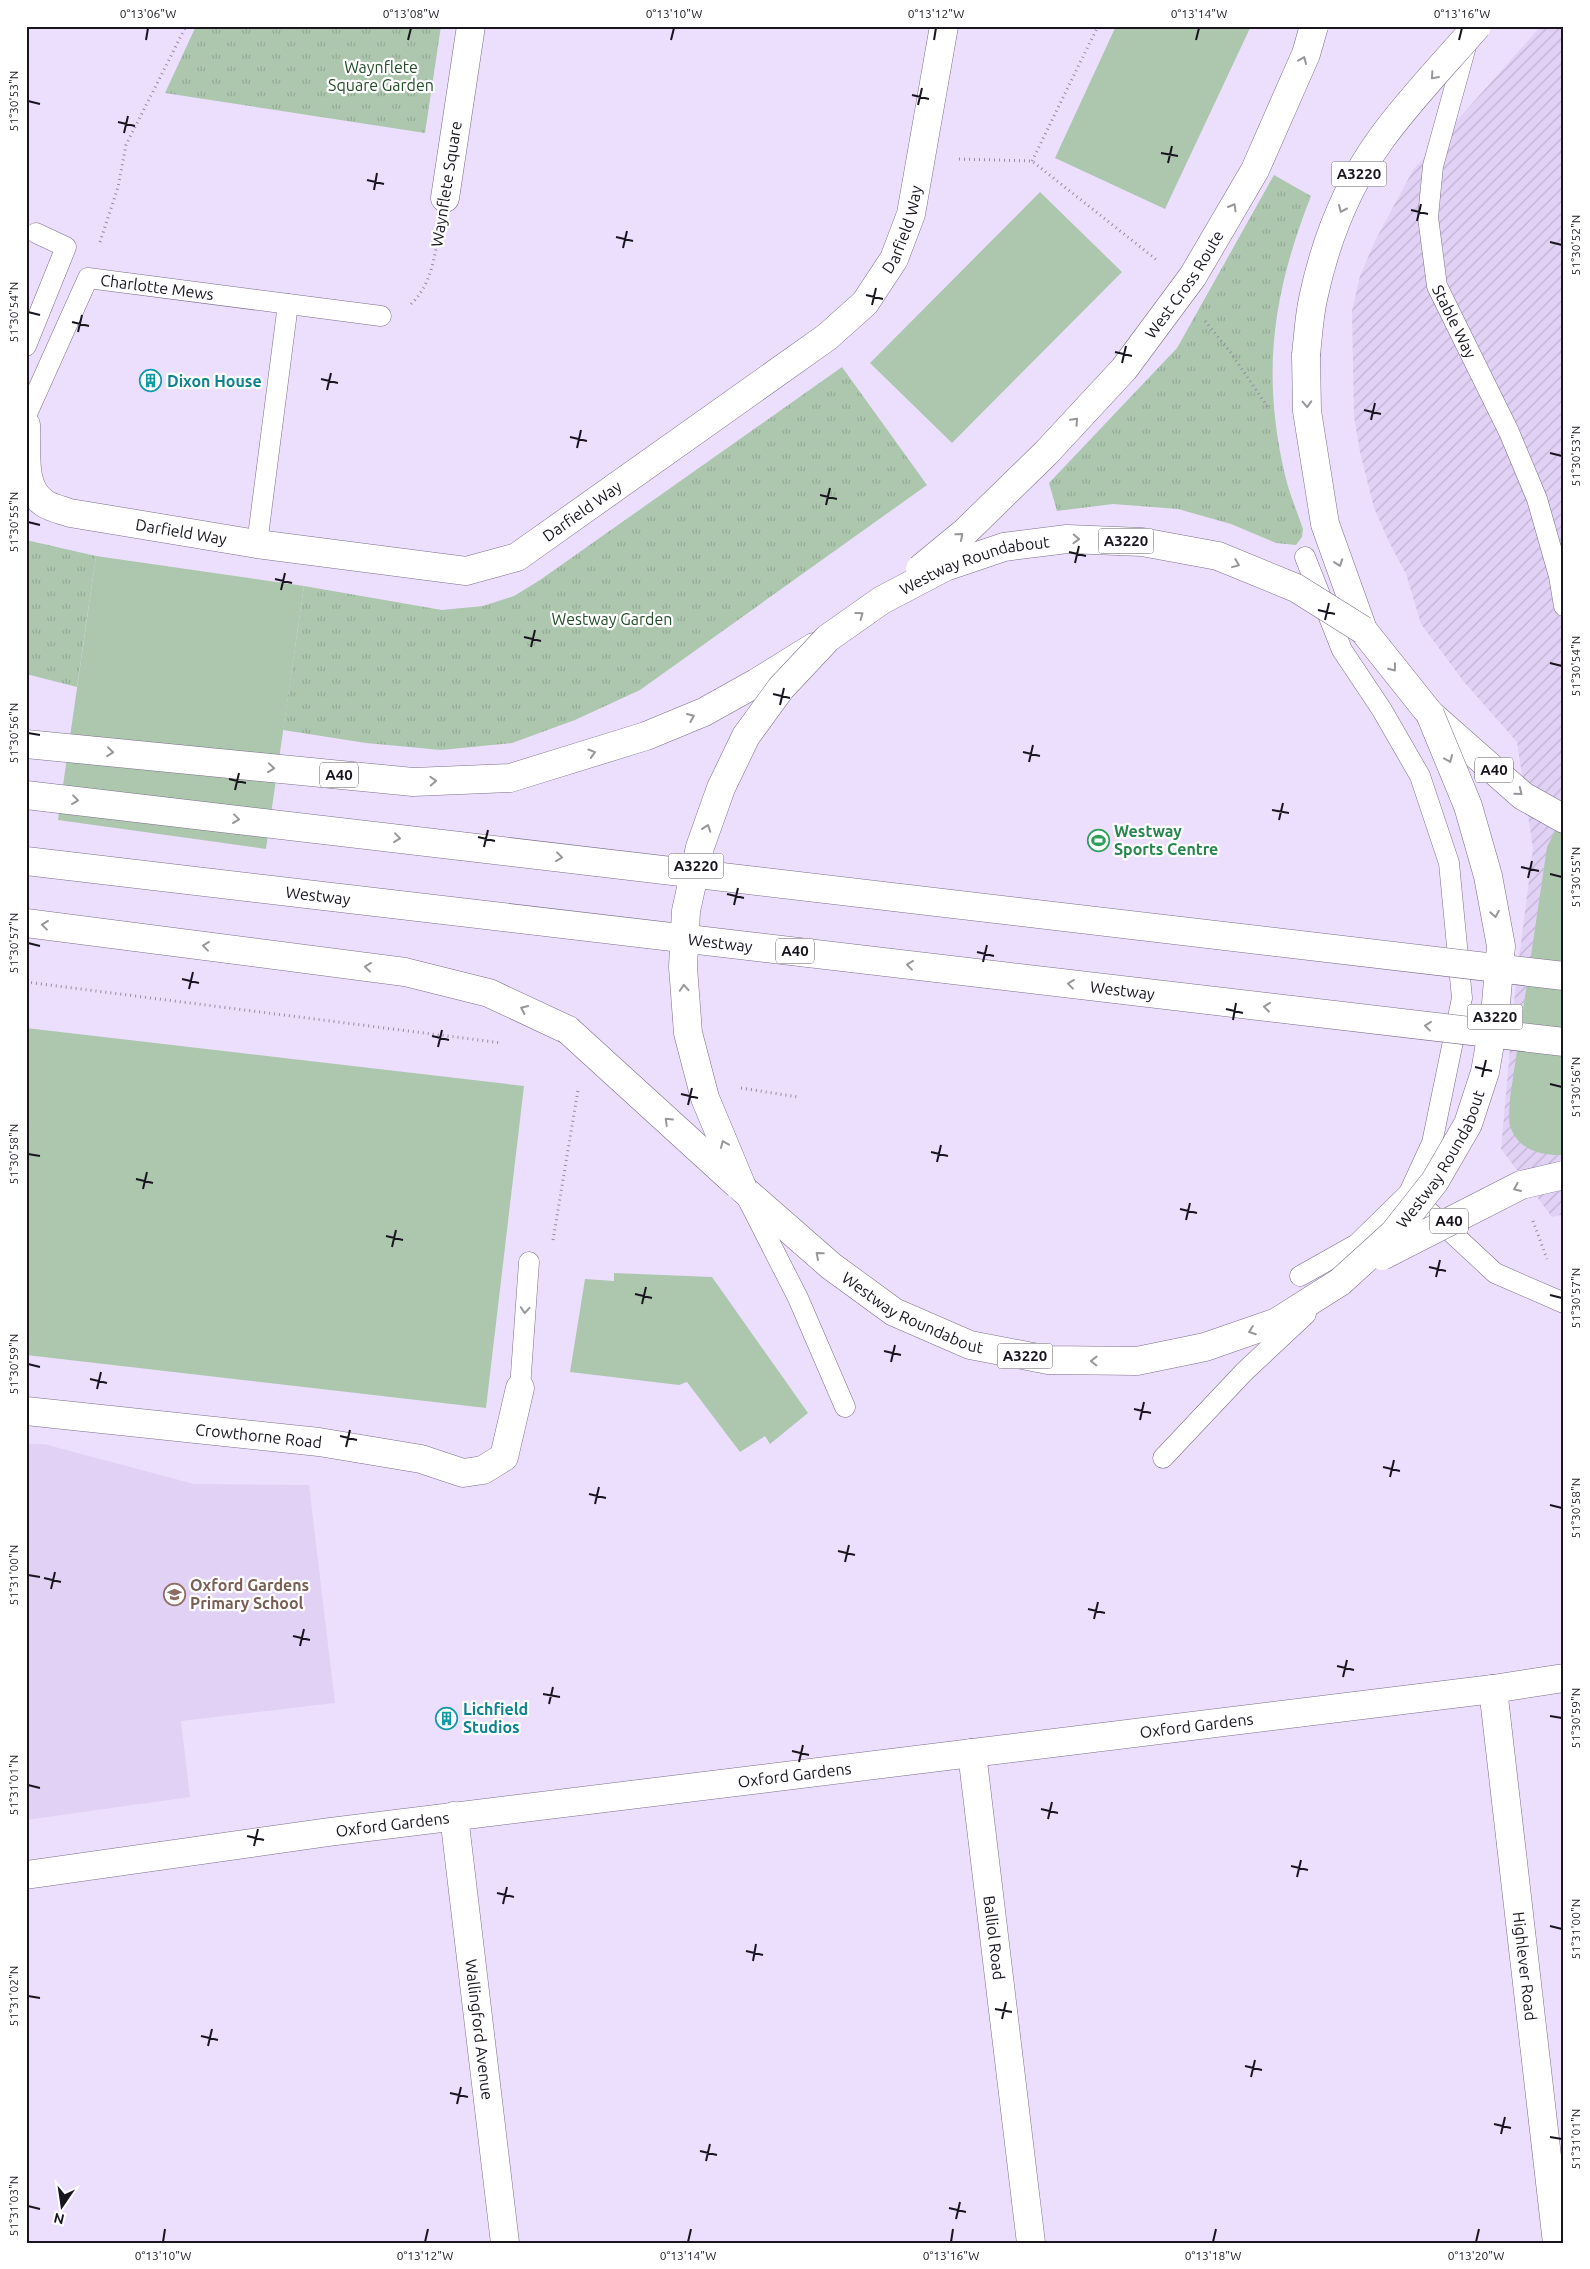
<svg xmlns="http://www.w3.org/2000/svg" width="1590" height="2269" font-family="Ubuntu,sans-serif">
	<defs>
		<pattern id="industrial-furrows" width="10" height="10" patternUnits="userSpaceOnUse" patternTransform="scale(1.25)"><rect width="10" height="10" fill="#e1d1f5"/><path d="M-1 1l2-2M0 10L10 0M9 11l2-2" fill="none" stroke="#c0b3d2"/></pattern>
		<pattern id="grass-tufts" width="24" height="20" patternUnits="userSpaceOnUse" patternTransform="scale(1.25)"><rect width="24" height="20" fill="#adc7af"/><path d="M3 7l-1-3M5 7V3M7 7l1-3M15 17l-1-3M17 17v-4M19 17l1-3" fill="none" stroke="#94aa96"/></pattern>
	</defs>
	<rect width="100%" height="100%" fill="#ecdffd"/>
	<path fill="#e1d1f5" d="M26,1444H44L194,1484L309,1485L335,1703L181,1721L190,1797L26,1820Z"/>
	<path fill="url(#industrial-furrows)" d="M1541,26H1564V1214L1552,1217L1501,1149L1516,982L1533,849L1517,742L1464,682L1421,624L1406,574L1389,542L1374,508L1360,452L1354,417L1352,311L1360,276L1375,241L1413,170Z"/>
	<path fill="url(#grass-tufts)" d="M196,26H441L425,133L165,93Z
		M1274,175L1311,196C1273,293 1261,372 1285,475C1289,493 1297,511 1303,529L1302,537L1296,545L1276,543L1231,524L1178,509L1113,504L1057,511L1049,483L1177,348Z
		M842,367L927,485L640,690L575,720L512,743L441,750L366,743L283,730L304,586L442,610L483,606L514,596L540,580Z
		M26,540L96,556L77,687L26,674Z"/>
	<path fill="#adc7af" d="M1116,26H1251L1165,209L1055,158Z
		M1040,192L1122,272L952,443L870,363Z
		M96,556L304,586L266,849L58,820Z
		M1564,812V1155C1541,1156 1518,1150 1510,1126C1508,1118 1510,1106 1510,1098L1547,847Z
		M26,1028L524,1086L486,1408L26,1355Z
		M614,1273L712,1277L808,1413L770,1444L765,1436L740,1452L687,1382L679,1385L570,1372L585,1279L614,1281Z"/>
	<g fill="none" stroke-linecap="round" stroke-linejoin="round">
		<defs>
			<g id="lane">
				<path id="s1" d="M1468,39L1433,166L1428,217L1437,286L1509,432L1537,499L1559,576L1564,606"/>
				<path d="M26,346L66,247L36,233"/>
				<path id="s2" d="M26,416L88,278L381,316"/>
				<path d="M257,544L288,304"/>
				<path d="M1409,1193L1495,1273L1564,1303"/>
				<path d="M747,1198L798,1298L845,1407"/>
				<path d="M1300,1276L1357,1244L1409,1193L1432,1143L1462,998L1449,863L1420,776L1382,710L1342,650L1305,557"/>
				<path d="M520,1388L529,1262"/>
				<path d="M1163,1458L1244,1372L1306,1314"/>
			</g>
			<g id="street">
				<path d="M445,198L471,26"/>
				<path id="s3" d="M26,425C28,451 20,486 44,503C51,508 62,510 70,513L257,544L466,571L517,557L827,337L865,303L894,259L911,214L944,26"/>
				<path id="s4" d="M26,1411L319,1442L421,1459L463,1473L483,1470L504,1457L520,1388"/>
				<path id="s5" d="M1493,1689L1557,2243"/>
				<path id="s6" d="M972,1753L1031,2243"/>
				<path id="s7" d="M454,1816L505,2243"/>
				<path id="s8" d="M26,1875L329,1832L1493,1689L1564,1678"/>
			</g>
			<g id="highway">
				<path d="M1306,355L1307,411L1325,524L1363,630L1430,714L1523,796L1564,819"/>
				<path d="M26,744L413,782L510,778L646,736L704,712L756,683L814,647"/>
				<path d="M26,923L405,972L489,993L568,1030"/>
				<path id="s9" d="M743,1189L831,1266L894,1312L970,1345L1048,1360L1137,1361L1205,1347L1277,1322L1340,1282"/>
			</g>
		</defs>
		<use href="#lane" stroke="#7a6e88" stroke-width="21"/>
		<use href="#street" stroke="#7a6e88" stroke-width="29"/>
		<use href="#highway" stroke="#7a6e88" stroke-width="29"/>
		<path stroke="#958ca1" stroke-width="3" stroke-dasharray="1 4" stroke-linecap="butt" d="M959,159L1032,161L1158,261
			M1032,161L1098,26
			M100,242L118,187L126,145L186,26
			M411,304C431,285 434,259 439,233
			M1205,321L1231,353L1269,409
			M26,982L502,1043
			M741,1088L798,1097
			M1533,1221L1547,1259
			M553,1240L578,1090"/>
		<use href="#lane" stroke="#fff" stroke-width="20"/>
		<use href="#street" stroke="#fff" stroke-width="28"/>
		<use href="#highway" stroke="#fff" stroke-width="28"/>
		<defs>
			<g id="highway-bridge">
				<path d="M1306,355C1308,337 1309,317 1313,299C1325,242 1347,186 1381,139C1410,99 1445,63 1477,26"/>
				<path id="s10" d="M920,569L965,532L1046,453L1124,369L1193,276L1255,170L1306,54L1314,26"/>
				<path d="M26,795L1564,976"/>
				<path id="s11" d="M26,861L1564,1042"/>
				<path d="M568,1030L738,1185"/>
				<path id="s12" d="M743,1189L705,1098L688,1033L683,967L686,911L700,847L721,788L746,736L781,688L828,638L882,600L945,567L1004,547L1067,539L1142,542L1218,556L1296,588L1363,630"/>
				<path d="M1382,1256L1521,1185L1564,1175"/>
				<path id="s13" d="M1340,1282L1394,1233L1435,1181L1468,1124L1485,1072L1495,1015L1501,946L1488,876L1468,806L1430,714"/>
			</g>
		</defs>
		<use href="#highway-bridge" stroke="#7a6e88" stroke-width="29" stroke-linecap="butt"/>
		<use href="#highway-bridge" stroke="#fff" stroke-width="28"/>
	</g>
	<defs><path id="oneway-chevron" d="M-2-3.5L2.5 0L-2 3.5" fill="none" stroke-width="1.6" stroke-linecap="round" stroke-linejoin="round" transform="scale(1.25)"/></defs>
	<g stroke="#98969a">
		<use href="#oneway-chevron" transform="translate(1303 60) rotate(-67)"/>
		<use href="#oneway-chevron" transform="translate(1434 76) rotate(131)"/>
		<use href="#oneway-chevron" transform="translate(1233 207) rotate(-60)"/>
		<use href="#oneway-chevron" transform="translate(1342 209) rotate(114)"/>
		<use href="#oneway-chevron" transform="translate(1307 404) rotate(88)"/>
		<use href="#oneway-chevron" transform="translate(1075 421) rotate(-47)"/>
		<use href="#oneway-chevron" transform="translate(960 536) rotate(-40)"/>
		<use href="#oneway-chevron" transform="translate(1076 539) rotate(2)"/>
		<use href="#oneway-chevron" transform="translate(1339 563) rotate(70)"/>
		<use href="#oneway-chevron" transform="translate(1236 564) rotate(22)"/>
		<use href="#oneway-chevron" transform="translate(860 615) rotate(-36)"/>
		<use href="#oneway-chevron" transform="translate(1393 668) rotate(52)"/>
		<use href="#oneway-chevron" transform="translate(691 717) rotate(-23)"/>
		<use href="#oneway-chevron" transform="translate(110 752) rotate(6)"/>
		<use href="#oneway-chevron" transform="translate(592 753) rotate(-17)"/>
		<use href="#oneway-chevron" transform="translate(1449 759) rotate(67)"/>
		<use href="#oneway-chevron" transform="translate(271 768) rotate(6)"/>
		<use href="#oneway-chevron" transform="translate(433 781) rotate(-3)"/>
		<use href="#oneway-chevron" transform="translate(1519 792) rotate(39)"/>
		<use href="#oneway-chevron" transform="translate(75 800) rotate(7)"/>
		<use href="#oneway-chevron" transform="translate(236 819) rotate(7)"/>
		<use href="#oneway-chevron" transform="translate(707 828) rotate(-71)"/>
		<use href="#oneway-chevron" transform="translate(397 838) rotate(7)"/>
		<use href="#oneway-chevron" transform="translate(559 857) rotate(7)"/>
		<use href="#oneway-chevron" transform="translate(1495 914) rotate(80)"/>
		<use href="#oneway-chevron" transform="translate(45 925) rotate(-173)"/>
		<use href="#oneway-chevron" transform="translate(206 946) rotate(-173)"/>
		<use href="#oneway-chevron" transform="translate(910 965) rotate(-173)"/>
		<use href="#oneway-chevron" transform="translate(368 967) rotate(-173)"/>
		<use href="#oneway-chevron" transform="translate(1071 984) rotate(-173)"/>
		<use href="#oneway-chevron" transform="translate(684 988) rotate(-94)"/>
		<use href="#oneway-chevron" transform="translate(1267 1007) rotate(-173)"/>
		<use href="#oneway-chevron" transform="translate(524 1009) rotate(-155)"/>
		<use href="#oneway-chevron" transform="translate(1428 1026) rotate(-173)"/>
		<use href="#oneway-chevron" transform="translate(668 1121) rotate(-136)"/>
		<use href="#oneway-chevron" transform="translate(724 1144) rotate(-113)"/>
		<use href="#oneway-chevron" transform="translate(1517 1188) rotate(157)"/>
		<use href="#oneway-chevron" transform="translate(819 1255) rotate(-139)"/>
		<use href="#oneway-chevron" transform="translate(525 1310) rotate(94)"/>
		<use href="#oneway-chevron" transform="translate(1252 1331) rotate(160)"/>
		<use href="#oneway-chevron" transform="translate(1094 1361) rotate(-179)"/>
	</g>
	<path fill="none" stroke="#19151f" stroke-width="2" d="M146,40L148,28M408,40L411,28M671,40L674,28M934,40L936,28M1196,40L1199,28M1459,40L1462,28M912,95L929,99M28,101L40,104M918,105L922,88M118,122L135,126M124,133L128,116M1161,153L1178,156M1168,163L1172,146M367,180L384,184M374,190L377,173M1411,210L1428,214M1417,221L1421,204M616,237L633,241M1550,242L1562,245M623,248L627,231M866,295L883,299M872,305L876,288M28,312L40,315M72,322L89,326M78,332L82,315M1115,352L1132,356M1122,363L1126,346M321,379L338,383M327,390L331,373M1364,410L1381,414M1371,420L1375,403M570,437L587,441M577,448L581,430M1550,453L1562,456M820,495L837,499M826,505L830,488M28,522L40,525M1069,552L1086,556M1075,563L1079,546M275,579L292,583M281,590L285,573M1318,610L1335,614M1325,620L1329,603M524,637L541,641M531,647L535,630M1550,663L1562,666M773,694L790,698M780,705L784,688M28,733L40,735M1023,752L1040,756M1029,762L1033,745M229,779L246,783M235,790L239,773M1272,810L1289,813M1279,820L1283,803M478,837L495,841M484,847L488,830M1521,867L1539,871M1550,874L1562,877M1528,878L1532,861M727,894L744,898M734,905L738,888M28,943L40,946M977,952L994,956M983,962L987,945M182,979L199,983M189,989L193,972M1226,1009L1243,1013M1233,1020L1236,1003M432,1036L449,1040M438,1047L442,1030M1475,1067L1492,1071M1482,1077L1486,1060M1550,1084L1562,1087M681,1094L698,1098M688,1105L692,1088M931,1152L948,1156M28,1154L40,1156M937,1162L941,1145M136,1179L153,1183M143,1189L147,1172M1180,1209L1197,1213M1186,1220L1190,1203M386,1236L403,1240M392,1247L396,1230M1429,1267L1446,1271M1436,1277L1440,1260M635,1294L652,1298M1550,1295L1562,1298M642,1304L646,1287M884,1351L901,1355M891,1362L895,1345M28,1364L40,1367M90,1379L107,1383M97,1389L101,1372M1134,1409L1151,1413M1140,1420L1144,1402M340,1436L357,1440M346,1447L350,1430M1383,1467L1400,1471M1390,1477L1394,1460M589,1494L606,1498M595,1504L599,1487M1550,1505L1562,1508M838,1551L855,1555M845,1562L849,1545M28,1575L40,1577M44,1578L61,1582M51,1589L55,1572M1088,1609L1105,1613M1094,1619L1098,1602M293,1636L310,1640M300,1646L304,1629M1337,1666L1354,1670M1343,1677L1347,1660M543,1694L560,1697M549,1704L553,1687M1550,1716L1562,1718M792,1751L809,1755M799,1762L803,1745M28,1785L40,1788M1041,1809L1058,1813M1048,1819L1052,1802M247,1836L264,1840M254,1846L258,1829M1291,1866L1308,1870M1297,1877L1301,1860M497,1893L514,1897M503,1904L507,1887M1550,1926L1562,1929M746,1951L763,1955M753,1961L756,1944M28,1996L40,1998M995,2009L1012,2012M1002,2019L1006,2002M201,2036L218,2040M208,2046L212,2029M1245,2066L1262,2070M1251,2077L1255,2060M450,2093L468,2097M457,2104L461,2087M1494,2124L1511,2128M1501,2134L1505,2117M1550,2137L1562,2139M700,2151L717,2155M706,2161L710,2144M28,2206L40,2209M949,2208L966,2212M956,2219L960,2202M163,2242L165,2229M425,2242L428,2229M688,2242L691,2229M951,2242L953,2229M1213,2242L1216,2229M1476,2242L1479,2229"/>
	<defs>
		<symbol id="building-ring" viewBox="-11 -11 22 22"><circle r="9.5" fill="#fff" stroke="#0f9aa8" stroke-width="1.5"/><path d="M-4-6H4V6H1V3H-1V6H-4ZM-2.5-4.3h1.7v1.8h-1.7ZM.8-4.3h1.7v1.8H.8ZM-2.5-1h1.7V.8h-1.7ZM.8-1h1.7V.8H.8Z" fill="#0f9aa8"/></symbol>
		<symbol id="stadium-ring" viewBox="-11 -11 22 22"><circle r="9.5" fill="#fff" stroke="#2e9e5b" stroke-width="1.5"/><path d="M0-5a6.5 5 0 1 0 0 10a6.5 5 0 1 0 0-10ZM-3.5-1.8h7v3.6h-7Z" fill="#2e9e5b"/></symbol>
		<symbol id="school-ring" viewBox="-11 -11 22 22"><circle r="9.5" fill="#fff" stroke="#8d6e63" stroke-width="1.5"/><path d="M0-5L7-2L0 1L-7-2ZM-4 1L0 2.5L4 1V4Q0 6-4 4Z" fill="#8d6e63"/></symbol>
	</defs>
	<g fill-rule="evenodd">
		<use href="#building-ring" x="138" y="368" width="25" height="25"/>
		<use href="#stadium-ring" x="1086" y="828" width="25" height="25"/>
		<use href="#school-ring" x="162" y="1582" width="25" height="25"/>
		<use href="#building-ring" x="434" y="1706" width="25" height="25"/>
	</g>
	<g text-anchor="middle" stroke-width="4.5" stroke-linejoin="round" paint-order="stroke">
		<g fill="#fff" stroke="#5e5b62" stroke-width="1">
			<rect x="1331.5" y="161.5" width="55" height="25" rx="4"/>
			<rect x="1098.5" y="528.5" width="55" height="25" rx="4"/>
			<rect x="1475" y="757.5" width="38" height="25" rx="4"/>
			<rect x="320" y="762.5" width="38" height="25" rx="4"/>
			<rect x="668.5" y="853.5" width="55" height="25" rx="4"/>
			<rect x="776" y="938.5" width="38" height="25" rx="4"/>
			<rect x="1467.5" y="1004.5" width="55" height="25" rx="4"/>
			<rect x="1430" y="1208.5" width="38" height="25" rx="4"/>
			<rect x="997.5" y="1343.5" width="55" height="25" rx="4"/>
		</g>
		<g font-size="15" font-weight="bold" fill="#19151f">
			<text x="1359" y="179">A3220</text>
			<text x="1126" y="546">A3220</text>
			<text x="1494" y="775">A40</text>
			<text x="339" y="780">A40</text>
			<text x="696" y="871">A3220</text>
			<text x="795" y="956">A40</text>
			<text x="1495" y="1022">A3220</text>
			<text x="1449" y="1226">A40</text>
			<text x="1025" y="1361">A3220</text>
		</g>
		<g font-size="16" fill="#234d29" stroke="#fff">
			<text x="381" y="73">Waynflete<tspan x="381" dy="18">Square Garden</tspan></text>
			<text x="612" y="625">Westway Garden</text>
		</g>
		<g font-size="16" fill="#19151f" stroke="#fff">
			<text transform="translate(446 184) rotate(-81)" y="6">Waynflete Square</text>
			<text dy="6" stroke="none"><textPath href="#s3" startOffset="1079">Darfield Way</textPath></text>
			<text dy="6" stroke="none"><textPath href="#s10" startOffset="390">West Cross Route</textPath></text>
			<text dy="6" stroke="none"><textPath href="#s2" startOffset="221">Charlotte Mews</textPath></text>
			<text dy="6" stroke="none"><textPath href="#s1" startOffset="292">Stable Way</textPath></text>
			<text dy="6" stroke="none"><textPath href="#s3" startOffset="644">Darfield Way</textPath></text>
			<text dy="6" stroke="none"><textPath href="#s3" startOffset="224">Darfield Way</textPath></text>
			<text dy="6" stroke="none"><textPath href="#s12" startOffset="768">Westway Roundabout</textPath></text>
			<text dy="6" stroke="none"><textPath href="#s11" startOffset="294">Westway</textPath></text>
			<text dy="6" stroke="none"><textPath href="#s11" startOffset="699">Westway</textPath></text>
			<text dy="6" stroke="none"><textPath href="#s11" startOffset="1104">Westway</textPath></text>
			<text dy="6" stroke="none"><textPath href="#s13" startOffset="161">Westway Roundabout</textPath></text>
			<text dy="6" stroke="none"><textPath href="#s9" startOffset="212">Westway Roundabout</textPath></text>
			<text dy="6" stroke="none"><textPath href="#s4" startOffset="234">Crowthorne Road</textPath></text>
			<text dy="6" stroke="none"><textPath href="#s8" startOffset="1180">Oxford Gardens</textPath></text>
			<text dy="6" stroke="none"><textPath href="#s8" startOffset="775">Oxford Gardens</textPath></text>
			<text dy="6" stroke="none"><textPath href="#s8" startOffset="370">Oxford Gardens</textPath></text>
			<text dy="6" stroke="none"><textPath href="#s6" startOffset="186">Balliol Road</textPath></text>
			<text dy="6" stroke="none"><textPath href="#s5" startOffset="279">Highlever Road</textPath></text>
			<text dy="6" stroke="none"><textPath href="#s7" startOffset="215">Wallingford Avenue</textPath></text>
		</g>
		<g font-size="16" font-weight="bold" fill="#0d838f" stroke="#fff" text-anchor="start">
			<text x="167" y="387">Dixon House</text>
			<text x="463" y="1715">Lichfield<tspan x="463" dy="18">Studios</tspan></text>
		</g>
		<g font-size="16" font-weight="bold" fill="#27864d" stroke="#fff" text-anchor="start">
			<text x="1114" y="837">Westway<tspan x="1114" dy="18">Sports Centre</tspan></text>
		</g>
		<g font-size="16" font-weight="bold" fill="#785e54" stroke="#fff" text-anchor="start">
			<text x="190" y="1591">Oxford Gardens<tspan x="190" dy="18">Primary School</tspan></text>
		</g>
	</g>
	<rect width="1590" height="2269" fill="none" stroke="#ffffff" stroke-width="55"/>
	<g transform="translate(62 2206) rotate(193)" stroke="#ffffff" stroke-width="4" paint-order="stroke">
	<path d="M0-4L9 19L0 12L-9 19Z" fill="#19151f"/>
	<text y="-8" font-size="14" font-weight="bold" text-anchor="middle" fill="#19151f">N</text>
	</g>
	<rect x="28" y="28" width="1534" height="2214" fill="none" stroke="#19151f" stroke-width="2"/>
	<g font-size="12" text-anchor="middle" fill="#19151f">
		<text x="148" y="18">0°13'06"W</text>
		<text x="411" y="18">0°13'08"W</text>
		<text x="674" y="18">0°13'10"W</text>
		<text x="936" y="18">0°13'12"W</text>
		<text x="1199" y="18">0°13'14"W</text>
		<text x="1462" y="18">0°13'16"W</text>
		<text transform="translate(14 101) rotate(-90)" y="4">51°30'53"N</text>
		<text transform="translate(1576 245) rotate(-90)" y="4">51°30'52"N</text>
		<text transform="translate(14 312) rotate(-90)" y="4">51°30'54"N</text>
		<text transform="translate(1576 456) rotate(-90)" y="4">51°30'53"N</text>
		<text transform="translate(14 522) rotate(-90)" y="4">51°30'55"N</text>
		<text transform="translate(1576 666) rotate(-90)" y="4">51°30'54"N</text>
		<text transform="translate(14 733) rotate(-90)" y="4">51°30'56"N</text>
		<text transform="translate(1576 877) rotate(-90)" y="4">51°30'55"N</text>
		<text transform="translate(14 943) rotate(-90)" y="4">51°30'57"N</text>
		<text transform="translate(1576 1087) rotate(-90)" y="4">51°30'56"N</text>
		<text transform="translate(14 1154) rotate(-90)" y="4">51°30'58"N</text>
		<text transform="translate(1576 1298) rotate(-90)" y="4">51°30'57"N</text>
		<text transform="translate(14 1364) rotate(-90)" y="4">51°30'59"N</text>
		<text transform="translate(1576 1508) rotate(-90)" y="4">51°30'58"N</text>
		<text transform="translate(14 1575) rotate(-90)" y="4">51°31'00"N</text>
		<text transform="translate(1576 1718) rotate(-90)" y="4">51°30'59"N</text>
		<text transform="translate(14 1785) rotate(-90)" y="4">51°31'01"N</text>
		<text transform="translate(1576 1929) rotate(-90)" y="4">51°31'00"N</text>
		<text transform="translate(14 1996) rotate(-90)" y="4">51°31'02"N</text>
		<text transform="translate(1576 2139) rotate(-90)" y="4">51°31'01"N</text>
		<text transform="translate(14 2206) rotate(-90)" y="4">51°31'03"N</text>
		<text x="163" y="2260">0°13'10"W</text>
		<text x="425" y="2260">0°13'12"W</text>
		<text x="688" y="2260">0°13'14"W</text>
		<text x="951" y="2260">0°13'16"W</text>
		<text x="1213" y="2260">0°13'18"W</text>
		<text x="1476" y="2260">0°13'20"W</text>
	</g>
</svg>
